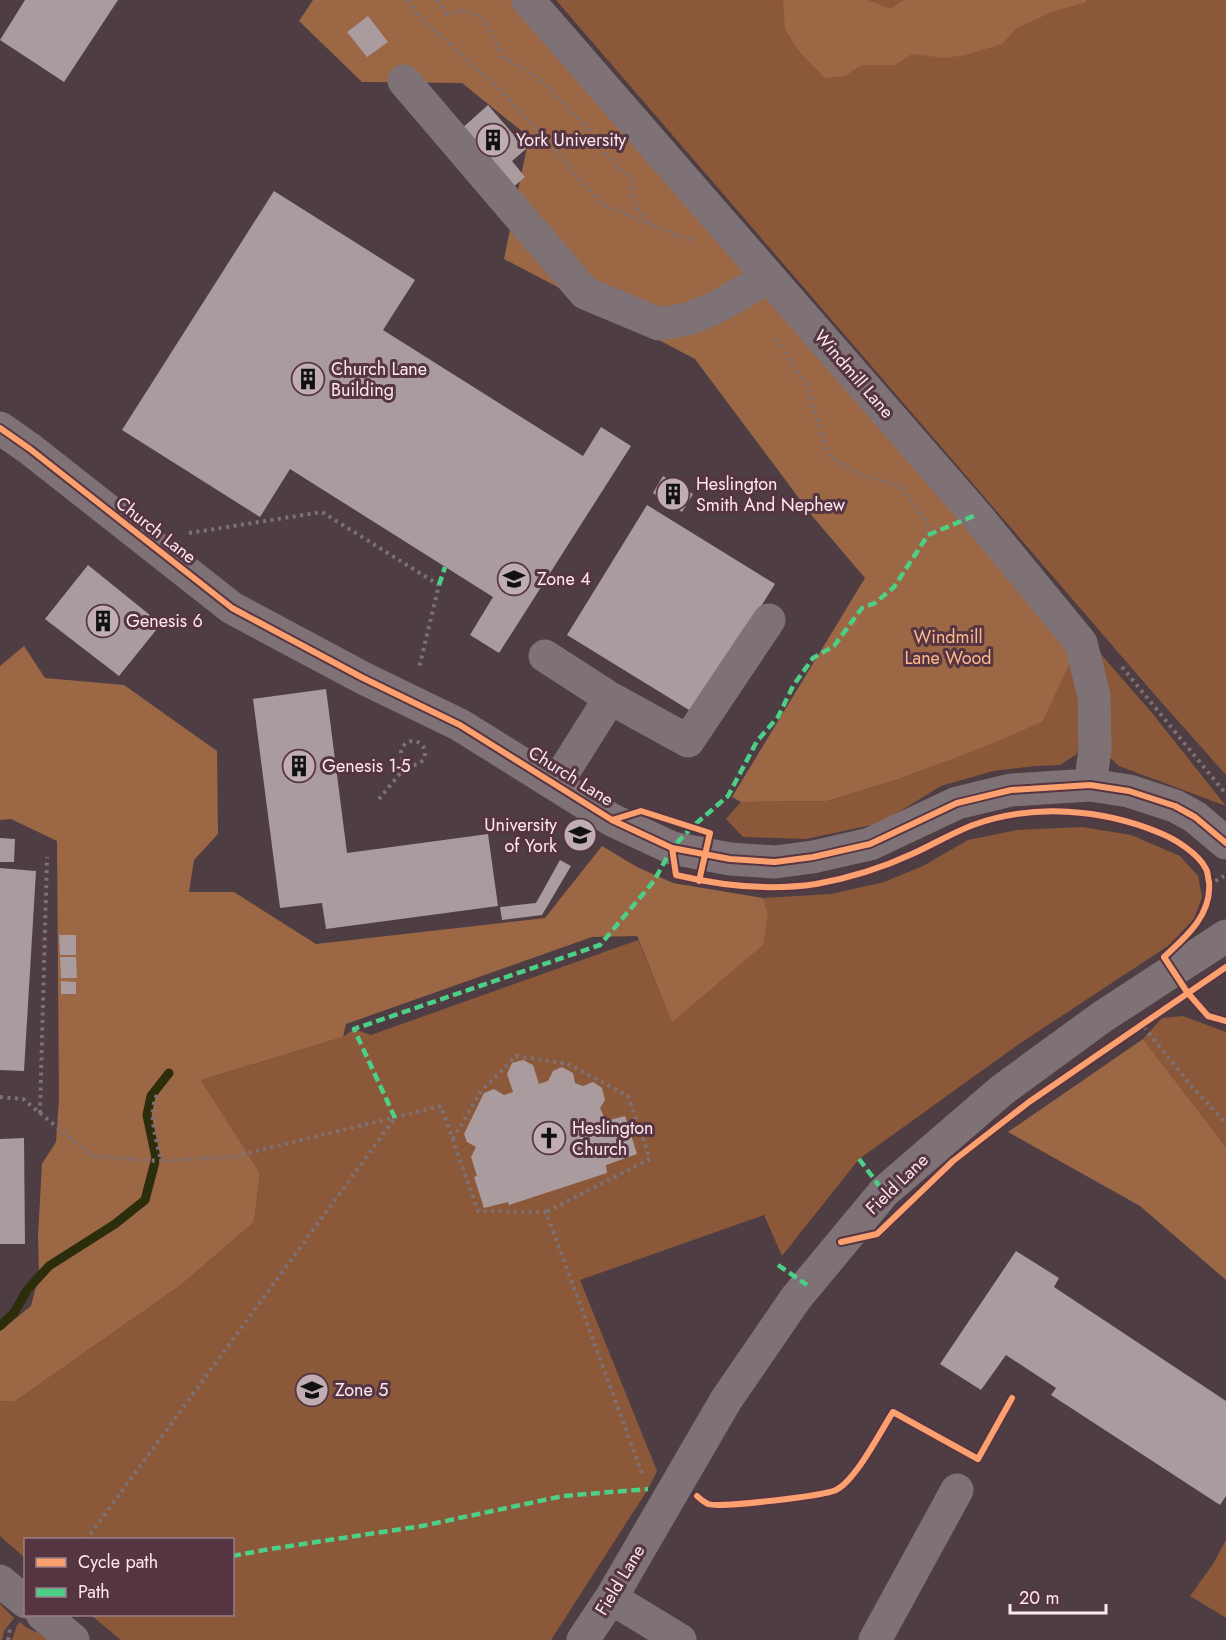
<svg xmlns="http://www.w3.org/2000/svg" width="1226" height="1640" font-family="Jost,sans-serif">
	<rect width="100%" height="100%" fill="#4e3d43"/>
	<path fill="#8b5939" d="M556,0H1226V775L1155,695Z
		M1079,644L1083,734L1077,754L1060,765L1035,766L993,771L941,786L881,823L806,839L743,837L726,819L741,802L827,801L896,780L969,753Z
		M1099,652L1152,713L1226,806L1119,766L1108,756Z
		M1082,827L1131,835L1180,856L1198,876L1202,897L1194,919L1168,946L1019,1044L859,1159L782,1256L764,1215L580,1280L657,1471L648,1489L551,1640H121L91,1615L232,1614V1540H26L25,1558L0,1536V1401L14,1402L181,1285L254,1222L260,1173L201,1080L343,1037L354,1029L371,1035L638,940L672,1021L768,913L763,898L831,894L884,882L923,866L968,840L1017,830Z
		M1183,1016L1226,1032V1147L1143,1039L1162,1018Z
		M1226,1540V1618L1190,1596L1213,1564Z
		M0,1604L14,1618L4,1631L2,1640H0Z
		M20,1622C30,1633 40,1630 52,1640H12L17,1625Z"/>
	<path fill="#9c6745" d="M313,0H524L1079,644L1042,722L969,753L896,780L827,801L741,802L732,797L865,578L813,517L695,359L504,259L529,137L462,83L362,82L299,21Z
		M783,0H868L890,9L904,0H1086V2L1052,12L1017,28L1002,44L965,55L945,58L912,54L895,65H861L845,76L825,78L797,49L785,29Z
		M24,646L45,678L124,685L217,751L218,834L194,860L189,892H234L316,944L545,918L602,846L637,867L673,883L763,898L768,913L763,945L672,1022L637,936L592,937L346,1024L343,1037L201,1080L260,1173L254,1222L181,1285L14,1402L0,1401V1331L31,1306L39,1275L38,1236L42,1164L56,1142L59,1099L57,841L11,819L0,820V666Z
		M1143,1039L1226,1147V1280L1140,1206L1008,1132Z"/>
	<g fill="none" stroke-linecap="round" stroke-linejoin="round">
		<path stroke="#2b2d0b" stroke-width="9" d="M0,1326L14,1313L27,1290L49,1266L115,1224L145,1200L156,1158L147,1115L151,1096L169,1073"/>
	</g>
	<path fill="#a99b9e" d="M25,0H118L64,82L0,40Z
		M368,16L388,42L367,57L347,32Z
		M488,105L526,149L512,161L525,177L511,189L460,130Z
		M274,191L415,280L383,330L583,456L601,427L631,446L499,653L470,635L493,597L290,469L260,517L122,430Z
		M663,476L693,494L682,512L653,493Z
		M647,505L775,584L694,713L567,635Z
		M88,565L161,624L119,676L45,619Z
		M326,689L347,853L488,834L498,906L326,929L322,903L280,908L253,699Z
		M0,838L15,839L14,862H0Z
		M560,860L571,866L542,915L502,920L500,907L536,903Z
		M0,868L36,871L24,1071L0,1070Z
		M59,935H76V955H60Z
		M60,957H76L77,978H61Z
		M61,981L76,982V994H61Z
		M523,1060L533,1065L539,1084L548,1081L553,1071L562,1067L573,1073L575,1083L583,1086L593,1082L602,1088L605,1100L600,1108L606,1121L625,1116L637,1154L606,1165L607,1173L509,1205L508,1202L484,1208L474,1177L477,1176L471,1157L476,1147L467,1142L464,1134L484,1093L494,1089L504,1095L513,1092L507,1074L512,1063Z
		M24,1138L25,1244H0V1139Z
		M1016,1251L1059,1278L1054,1287L1226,1401V1496L1220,1505L1051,1395L1056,1388L1006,1355L981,1390L940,1364Z"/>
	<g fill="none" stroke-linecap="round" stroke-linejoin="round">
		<path stroke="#7e7176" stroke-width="4" stroke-dasharray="3 4.5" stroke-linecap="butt" d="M408,0L419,17L501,90L602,204L694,242
			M437,0L447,14L465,10L485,21L503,57L541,80L584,124L607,156L632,181L635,206L649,223
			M776,339L807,386L828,455L858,474L901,486L927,523L928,535
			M189,533L322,512L439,585L419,668
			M1122,667L1226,794
			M401 753a12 12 0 1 1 24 0a12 12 0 1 1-24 0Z
			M379,799L408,764
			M1209,885L1224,876
			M1144,1027L1193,1088L1226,1123
			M157,1095C147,1114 157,1141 161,1161
			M0,1097L23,1099L92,1156L158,1161L232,1157L441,1106L478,1211L546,1212L643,1476
			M40,1113L47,857
			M453,1139L481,1091L516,1056L568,1064L628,1096L650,1159L546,1212
			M86,1540L395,1118
			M8,1640L10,1629"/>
		<path stroke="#7f7277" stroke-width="33" d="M528,0L976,515L1081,643L1094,696L1095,750L1090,785
			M404,81L585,293L659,324L688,319L715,308L767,278L764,271
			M0,428L30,449L232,608L363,678L460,725L612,820L672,848L730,859L775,862L813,857L870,844L957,803L1011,790L1090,785L1129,791L1175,806L1195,817L1226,843
			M545,656L610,698L688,741L769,620
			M556,784L610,698
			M0,1581L26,1602
			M611,1598L680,1640
			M42,1614L73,1640
			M583,1640L611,1598L726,1400L796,1298L884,1192L1002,1090L1102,1017L1226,936
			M875,1640L957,1490"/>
		<path stroke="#4dcf88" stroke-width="4.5" stroke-dasharray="9 4.5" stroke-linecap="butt" d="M439,585L445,567
			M395,1118L354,1029L600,945L654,881L672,848L692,827L728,796L757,741L778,717L793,686L813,658L834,646L862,608L875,603L894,587L928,535L976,515
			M859,1159L884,1192
			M778,1265L807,1285
			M232,1556L270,1549L422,1526L563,1496L648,1489"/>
		<defs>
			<path id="cycleway" d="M0,428L30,449L232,608L363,678L460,725L612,820L672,848L730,859L775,862L813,857L870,844L957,803L1011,790L1090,785L1129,791L1175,806L1195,817L1226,843
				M612,820L641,811L710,833L699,881
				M672,848L676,875C722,886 769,891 816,884C849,878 882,868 912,854C932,845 952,833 973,825C1033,803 1103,809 1160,833C1175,839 1199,854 1206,869C1208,872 1208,879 1209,882C1212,915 1186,937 1164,957L1187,992L1208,1016L1226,1021
				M841,1242L877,1234L953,1161L1029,1102L1226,967
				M697,1496C700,1499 704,1502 708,1504C721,1508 823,1496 836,1490C856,1480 880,1432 893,1412L978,1459L1012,1398"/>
		</defs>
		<use href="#cycleway" stroke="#563542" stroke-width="10"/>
		<use href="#cycleway" stroke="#fca06f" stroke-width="6"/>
	</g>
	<defs>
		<symbol id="building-disc" viewBox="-11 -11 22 22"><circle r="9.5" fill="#c0acb3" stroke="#563542"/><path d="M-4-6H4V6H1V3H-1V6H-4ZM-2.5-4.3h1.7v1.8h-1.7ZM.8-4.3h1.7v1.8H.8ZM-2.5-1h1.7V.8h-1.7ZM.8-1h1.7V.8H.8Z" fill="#111"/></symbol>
		<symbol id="university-disc" viewBox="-11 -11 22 22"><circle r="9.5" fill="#c0acb3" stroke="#563542"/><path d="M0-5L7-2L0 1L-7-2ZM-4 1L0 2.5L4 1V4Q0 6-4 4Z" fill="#111"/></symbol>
		<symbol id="church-disc" viewBox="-11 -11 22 22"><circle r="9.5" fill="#c0acb3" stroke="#563542"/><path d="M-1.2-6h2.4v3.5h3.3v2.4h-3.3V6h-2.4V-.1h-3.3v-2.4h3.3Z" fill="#111"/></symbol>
	</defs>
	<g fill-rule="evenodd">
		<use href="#building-disc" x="474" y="121" width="38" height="38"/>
		<use href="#building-disc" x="289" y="360" width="38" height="38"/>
		<use href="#building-disc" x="654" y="475" width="38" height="38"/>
		<use href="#university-disc" x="495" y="560" width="38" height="38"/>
		<use href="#building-disc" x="84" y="602" width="38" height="38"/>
		<use href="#building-disc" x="280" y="747" width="38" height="38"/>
		<use href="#university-disc" x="561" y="816" width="38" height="38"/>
		<use href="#church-disc" x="530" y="1119" width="38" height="38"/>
		<use href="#university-disc" x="293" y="1371" width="38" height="38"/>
	</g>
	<g text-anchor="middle" stroke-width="6" stroke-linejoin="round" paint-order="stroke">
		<g font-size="18" fill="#fde8ef" stroke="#563542" text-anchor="start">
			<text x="516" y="146">York University</text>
			<text x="331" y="375">Church Lane<tspan x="331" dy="21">Building</tspan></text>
			<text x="696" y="490">Heslington<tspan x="696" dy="21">Smith And Nephew</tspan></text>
			<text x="537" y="585">Zone 4</text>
			<text x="126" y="627">Genesis 6</text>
			<text x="322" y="772">Genesis 1-5</text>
			<text x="557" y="831" text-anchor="end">University<tspan x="557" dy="21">of York</tspan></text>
			<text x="572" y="1134">Heslington<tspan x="572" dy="21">Church</tspan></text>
			<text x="335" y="1396">Zone 5</text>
		</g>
		<g font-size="18" fill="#fde8ef" stroke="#563542">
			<text transform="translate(854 374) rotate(49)" y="6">Windmill Lane</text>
			<text transform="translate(156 530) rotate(38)" y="6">Church Lane</text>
			<text transform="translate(571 776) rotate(32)" y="6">Church Lane</text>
			<text transform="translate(897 1184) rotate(-44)" y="6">Field Lane</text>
			<text transform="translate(620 1580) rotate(-59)" y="6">Field Lane</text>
		</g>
		<g font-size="18" fill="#fdb98c" stroke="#563542">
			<text x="948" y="643">Windmill<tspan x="948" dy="21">Lane Wood</tspan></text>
		</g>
	</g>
	<rect x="24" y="1538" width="210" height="78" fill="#563542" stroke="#997d87" stroke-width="1.5"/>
	<rect x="36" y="1558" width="30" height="9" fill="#fca06f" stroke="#997d87" stroke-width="1.5"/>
	<text x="78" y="1568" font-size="18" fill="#fde8ef">Cycle path</text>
	<rect x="36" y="1588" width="30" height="9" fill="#4dcf88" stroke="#997d87" stroke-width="1.5"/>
	<text x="78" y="1598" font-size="18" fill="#fde8ef">Path</text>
	<path d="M1010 1604v9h96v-9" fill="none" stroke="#fde8ef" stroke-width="3"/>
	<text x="1019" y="1604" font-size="18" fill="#fde8ef" stroke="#563542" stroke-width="4.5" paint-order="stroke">20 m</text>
</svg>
